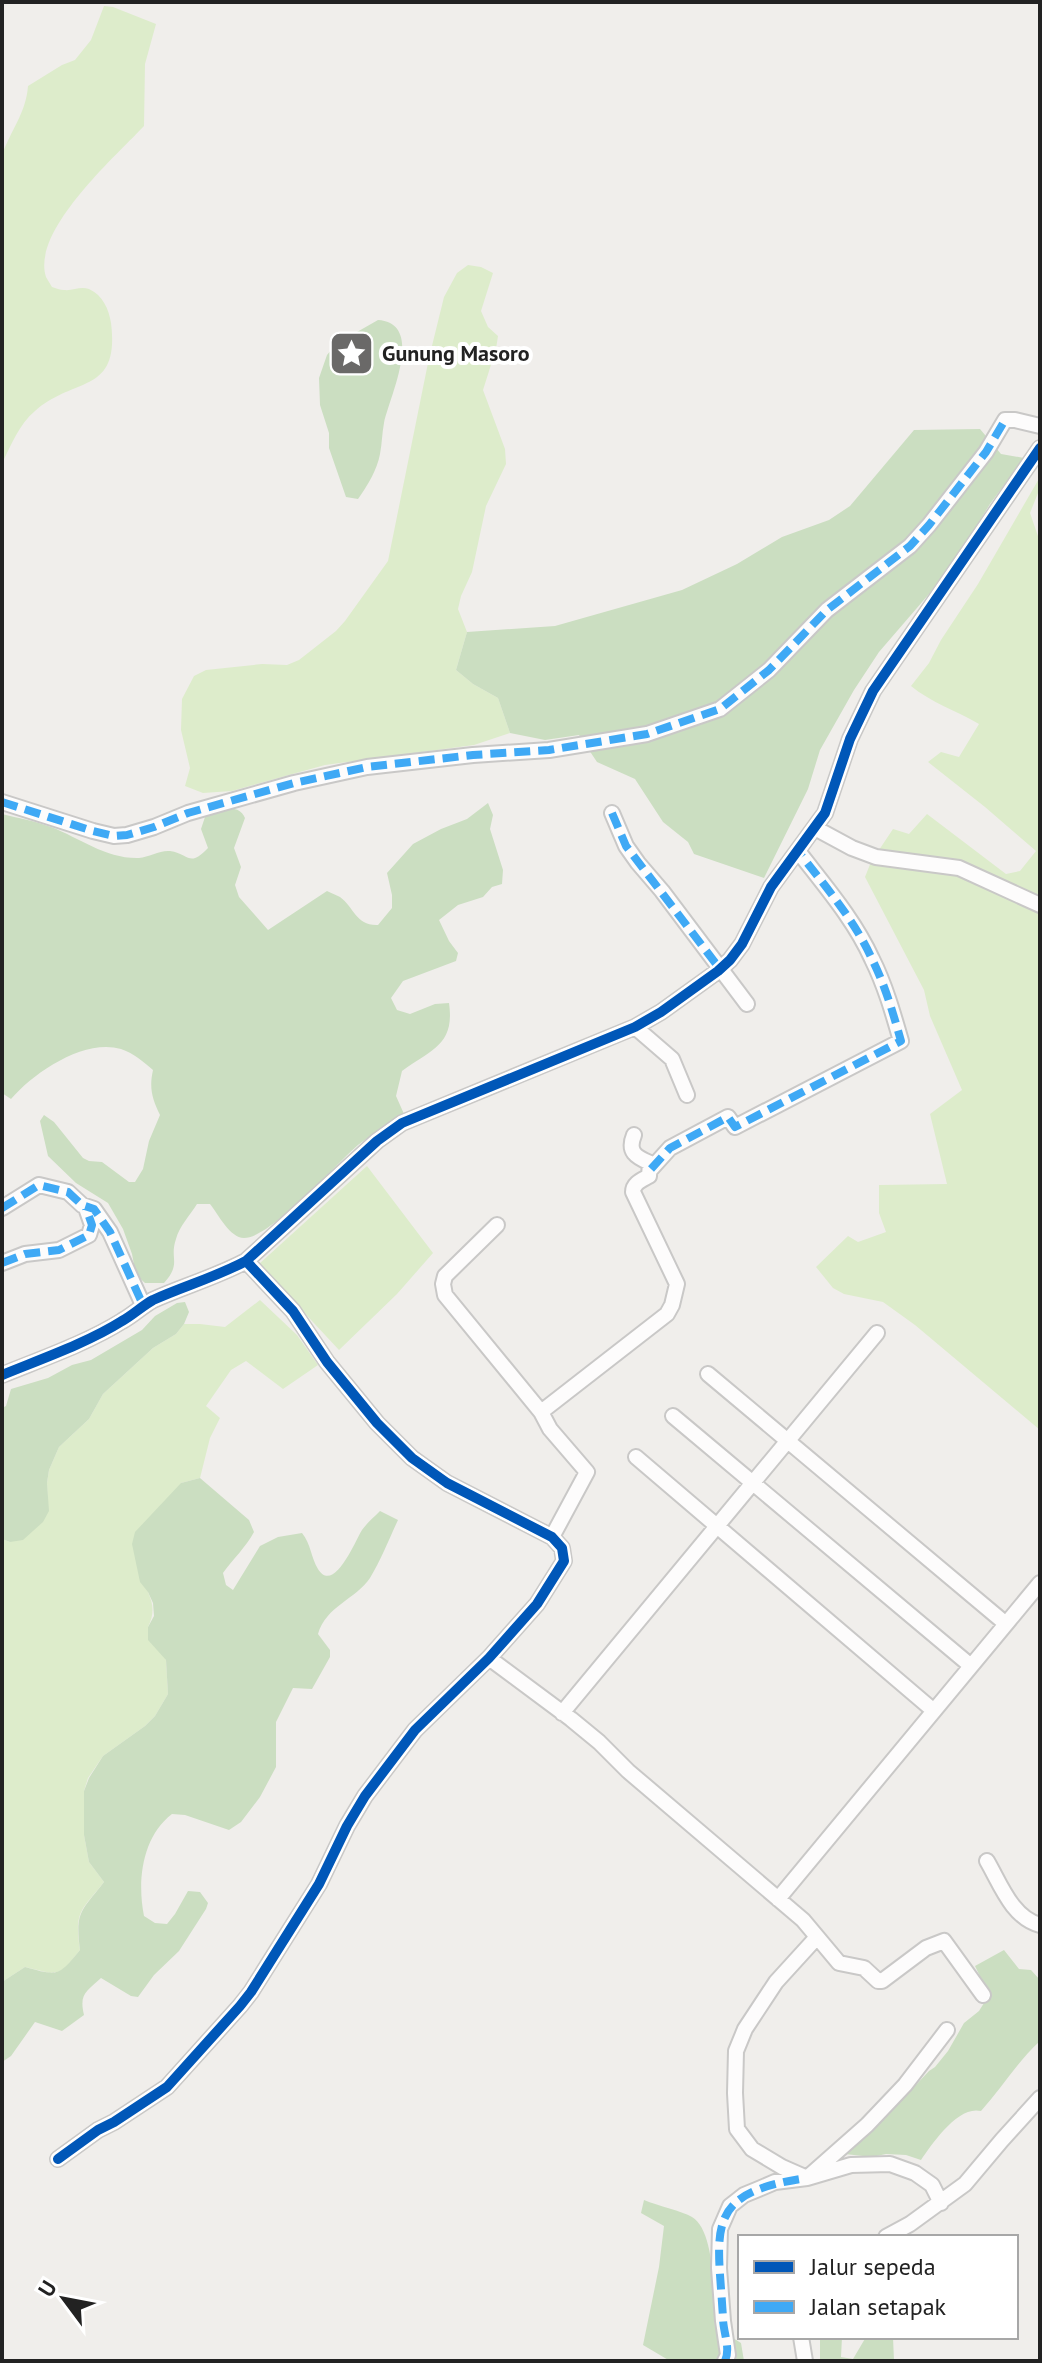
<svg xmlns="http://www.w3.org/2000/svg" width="1042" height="2363" font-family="'PT Sans',sans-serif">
	<rect width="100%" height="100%" fill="#f0eeeb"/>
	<path fill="#ddeccb" d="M104,6L113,7L156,24L145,64L144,126C115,157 31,231 46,277C46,277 52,287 52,287C56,288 60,290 64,290C73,291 80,286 89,289C103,295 109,310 111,323C120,395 74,376 35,411C19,424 11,446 2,463V155C11,130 26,113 28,86L62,65L75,60L91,40Z
		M468,265L481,267L493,273L481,311L488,327L498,336L496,349L483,390L505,449L506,464L486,506L472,572L461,596L458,609L467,632L456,670L473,684L498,698L510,733L474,745L325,765L232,791L203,793L185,786L190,768L181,730L182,699L194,676L206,670L262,664L287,665L299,660L336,631L345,621L388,561L429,358L444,297L457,273Z
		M1040,477V488L1030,513L1040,542V1430L915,1325L883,1302L844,1294L833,1288L816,1267L848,1236L858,1242L886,1232L879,1213V1185L947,1184L930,1114L962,1090L930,1016L924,990L865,877L871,862L893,829L909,834L927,814L1006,874L1020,871L1036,851L985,807L928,762L941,752L959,757L979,724C957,711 930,702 911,686L929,663L941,640L978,584Z
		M367,1166L433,1253L397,1294L339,1350L259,1264Z
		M260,1300L297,1335L318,1365L283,1389L246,1361L231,1370L206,1406L220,1418L210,1438L200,1478L181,1483L148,1592C154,1606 154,1614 148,1627L166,1660L168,1694L155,1716L145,1726L103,1756L88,1778L84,1791V1835L89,1862L104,1882C81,1911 74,1911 80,1950L63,1971L50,1973L25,1967L2,1982V1539L10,1542L48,1511L47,1483L49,1470L59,1447L89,1419L103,1394L153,1348L176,1334L184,1324H200L225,1327Z"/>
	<path fill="#cbdec1" d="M378,320C426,323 389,398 384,423C382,433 382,444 380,454C377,470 368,485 358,499L346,497L329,448V433L320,405L319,378L327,355L336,344Z
		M980,429L1001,454L1024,458L990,504L964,546L929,594L879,652L854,690L820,750L808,789L764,878L694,854L688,842L663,822L635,779L597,762L579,735L545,740L510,733L498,698L473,684L456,670L467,632L555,626L682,590L737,564L782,537L829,520L850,506L914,430Z
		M488,803L493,815L490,829L503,870L502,884L492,887L483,897L458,905L439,920L449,941L458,953L456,961L403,981L391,998L397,1010L410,1014L435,1004L449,1003C455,1045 432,1049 402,1071L396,1096L404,1114C389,1124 372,1134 358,1145C336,1164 271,1238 244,1238C230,1238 218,1214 210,1204H197C190,1215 179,1227 176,1239C169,1259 182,1263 164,1283H145L136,1275L132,1254L123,1229L108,1203L76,1183L48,1156L40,1121L44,1115L54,1122L83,1158L89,1161L102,1162L129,1182H135L143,1169L149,1141L160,1115C152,1098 149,1088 153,1070C144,1062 133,1053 121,1049C85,1038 34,1072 11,1099L2,1093V814C18,818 35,821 51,827C80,838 106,859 139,858C149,857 160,850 170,851C190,854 189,868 208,848L201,829L205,817C218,812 237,801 245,818L234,848L241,867L235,885L239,897L268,930L327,891C331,893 336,895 340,897C354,907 356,926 378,925L392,908V895L387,873L413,844L441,829L467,819Z
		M185,1302L189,1312L184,1324L176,1334L153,1348L103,1394L89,1419L59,1447L49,1470L47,1483L49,1511L43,1522L23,1540L10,1542L2,1539V1408L6,1406L11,1389L48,1378L72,1365L91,1360L142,1330L155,1316L177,1303Z
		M200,1478L249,1520L254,1532C246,1547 233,1559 223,1573L226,1585L233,1590L260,1546L278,1537L302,1533C311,1544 311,1558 318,1569C334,1595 356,1539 362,1530C367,1523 374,1517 380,1511L398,1520C389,1539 381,1560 370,1578C356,1599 326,1606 318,1634L330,1650V1657L312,1689L293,1688L276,1722V1767L260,1797L241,1822L229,1830L185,1815L172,1814C142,1837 137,1881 144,1916L155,1923L167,1924L175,1914L188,1891L200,1892L208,1903L206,1909L179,1951L154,1975L138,1997L131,1996L101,1978C86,1992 79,1994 84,2015L62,2031L35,2022L11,2056L2,2062V1982L25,1967C58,1976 58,1977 80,1950C75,1911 81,1912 104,1882L89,1862L84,1835V1791L89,1778L103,1756L145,1726L155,1716L168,1694L166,1660L148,1640V1627L154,1616L153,1603L148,1592L140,1582L132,1544L135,1532L181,1483Z
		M1004,1950L1019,1969L1031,1970L1040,1980V2041C1017,2062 1002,2088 981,2111C958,2105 932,2144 921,2160L906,2155L886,2154L872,2157L845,2154L898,2104L929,2071L935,2067L948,2051L964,2023L979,2011L989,1995L975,1966Z
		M644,2200C658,2206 682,2211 692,2217C716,2231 714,2302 715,2327L741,2343L744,2361H670L643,2345L659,2267L664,2226L641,2213Z
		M820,2337H842L841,2357L853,2359L866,2337H893L894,2361H820Z"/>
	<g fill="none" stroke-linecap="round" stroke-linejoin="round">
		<defs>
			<path id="minor" d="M2,802L93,831L114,836L127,835L154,827L188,813L294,783L367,767L473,755L549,750L647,734L720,709L769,670L827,610L910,546L929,525L986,452L1005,420H1015L1040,426
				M612,813L626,846L638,863L662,891L747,1004
				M815,828L852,848L876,857L959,868L1040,905
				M635,1027L672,1059L687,1095
				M651,1169L670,1148L728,1117L735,1127L901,1041C893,1013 885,985 872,959C854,919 824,885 798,851
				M2,1208L39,1185L68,1192L82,1205L94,1209L110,1232L143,1305
				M497,1225L445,1276L443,1284L445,1295L541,1412L550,1429L587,1472L552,1537
				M2,1263L25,1254L59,1250L89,1235L92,1225L86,1208
				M708,1374L1006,1624
				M2,1375C41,1359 87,1343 122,1321C133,1315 142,1306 153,1300C184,1286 216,1277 246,1261L377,1141L402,1123L635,1027L661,1012L718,971L730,960L742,944L771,887L825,813L850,739L873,691L1040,448
				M541,1412L667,1314L672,1305L677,1284L633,1192C633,1183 642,1180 649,1176L650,1163C636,1157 627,1152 634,1135
				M673,1416L971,1666
				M636,1457L934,1711
				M489,1658L571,1719L599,1742L628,1771L803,1920L839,1963L864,1968L878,1981H882L926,1948L944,1941L983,1995
				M562,1713L877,1333
				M987,1861C1000,1883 1012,1918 1040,1925
				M778,1899L1040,1583
				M817,1937L776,1982L745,2029L736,2051L735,2093L737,2129L752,2149L782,2167L807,2178L851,2165L890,2164L915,2173L932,2185L941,2203
				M58,2159L98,2130L114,2122L167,2087L240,2006L251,1992L319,1884L347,1826L365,1796L415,1730L489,1658L537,1604L564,1561L562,1548L552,1537L447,1483L412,1458L377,1423L327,1362L293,1311L246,1261
				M886,2237L910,2224L965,2184L1002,2140L1040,2098
				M801,2337L805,2361
				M725,2361L728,2355L723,2321L719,2268L720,2229L730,2206L744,2195L761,2188L775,2182L807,2178L867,2125L905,2085L947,2030"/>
		</defs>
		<use href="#minor" stroke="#c9c8c7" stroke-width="18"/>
		<use href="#minor" stroke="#fdfcfc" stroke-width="14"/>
		<path stroke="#3fa9f5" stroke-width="8" stroke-dasharray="16 8" stroke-linecap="butt" d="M2,802L93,831L114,836L127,835L154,827L188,813L294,783L367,767L473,755L549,750L647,734L720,709L769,670L827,610L910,546L929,525L986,452L1005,420
			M612,813L626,846L720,969
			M651,1169L670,1148L728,1117L735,1127L901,1041C893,1013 885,985 872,959C854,919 824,885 798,851
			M2,1208L39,1185L68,1192L82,1205L94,1209L110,1232L143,1305
			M2,1263L25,1254L59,1250L89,1235L92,1225L86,1208
			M725,2361C731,2348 723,2332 723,2318C718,2229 702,2193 807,2178"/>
		<defs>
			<path id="cycleway" d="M2,1375C41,1359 87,1343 122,1321C133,1315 142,1306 153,1300C184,1286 216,1277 246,1261L377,1141L402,1123L635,1027L661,1012L718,971L730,960L742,944L771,887L825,813L850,739L873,691L1040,448
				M58,2159L98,2130L114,2122L167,2087L240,2006L251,1992L319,1884L347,1826L365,1796L415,1730L489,1658L537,1604L564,1561L562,1548L552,1537L447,1483L412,1458L377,1423L327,1362L293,1311L246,1261"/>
		</defs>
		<use href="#cycleway" stroke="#fff" stroke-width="15"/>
		<use href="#cycleway" stroke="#0057b8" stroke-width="10"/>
	</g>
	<defs>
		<symbol id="sight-square" viewBox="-11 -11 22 22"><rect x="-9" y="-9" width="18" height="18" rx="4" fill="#6a6968" stroke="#fff"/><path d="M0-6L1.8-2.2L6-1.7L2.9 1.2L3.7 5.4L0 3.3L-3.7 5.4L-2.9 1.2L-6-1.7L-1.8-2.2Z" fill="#fff"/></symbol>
	</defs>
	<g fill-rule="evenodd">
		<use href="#sight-square" x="326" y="328" width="51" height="51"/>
	</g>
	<g text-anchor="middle" stroke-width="8" stroke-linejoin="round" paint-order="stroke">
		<g font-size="22" font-weight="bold" fill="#222" stroke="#fff" text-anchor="start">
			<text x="382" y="361">Gunung Masoro</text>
		</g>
	</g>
	<rect width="1042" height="2363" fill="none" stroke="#222222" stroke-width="8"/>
	<rect x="738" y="2235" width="280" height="104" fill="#ffffff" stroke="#a7a7a7" stroke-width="2"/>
	<rect x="754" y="2261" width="40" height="12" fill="#0057b8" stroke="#a7a7a7" stroke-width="2"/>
	<text x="810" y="2275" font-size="24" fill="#222222">Jalur sepeda</text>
	<rect x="754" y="2301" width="40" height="12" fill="#3fa9f5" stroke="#a7a7a7" stroke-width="2"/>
	<text x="810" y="2315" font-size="24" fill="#222222">Jalan setapak</text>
	<g transform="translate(64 2299) rotate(302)" stroke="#ffffff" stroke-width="6" paint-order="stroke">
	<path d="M0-6L14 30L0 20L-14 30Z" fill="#222222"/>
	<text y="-12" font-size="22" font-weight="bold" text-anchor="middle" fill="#222222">U</text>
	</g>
</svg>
